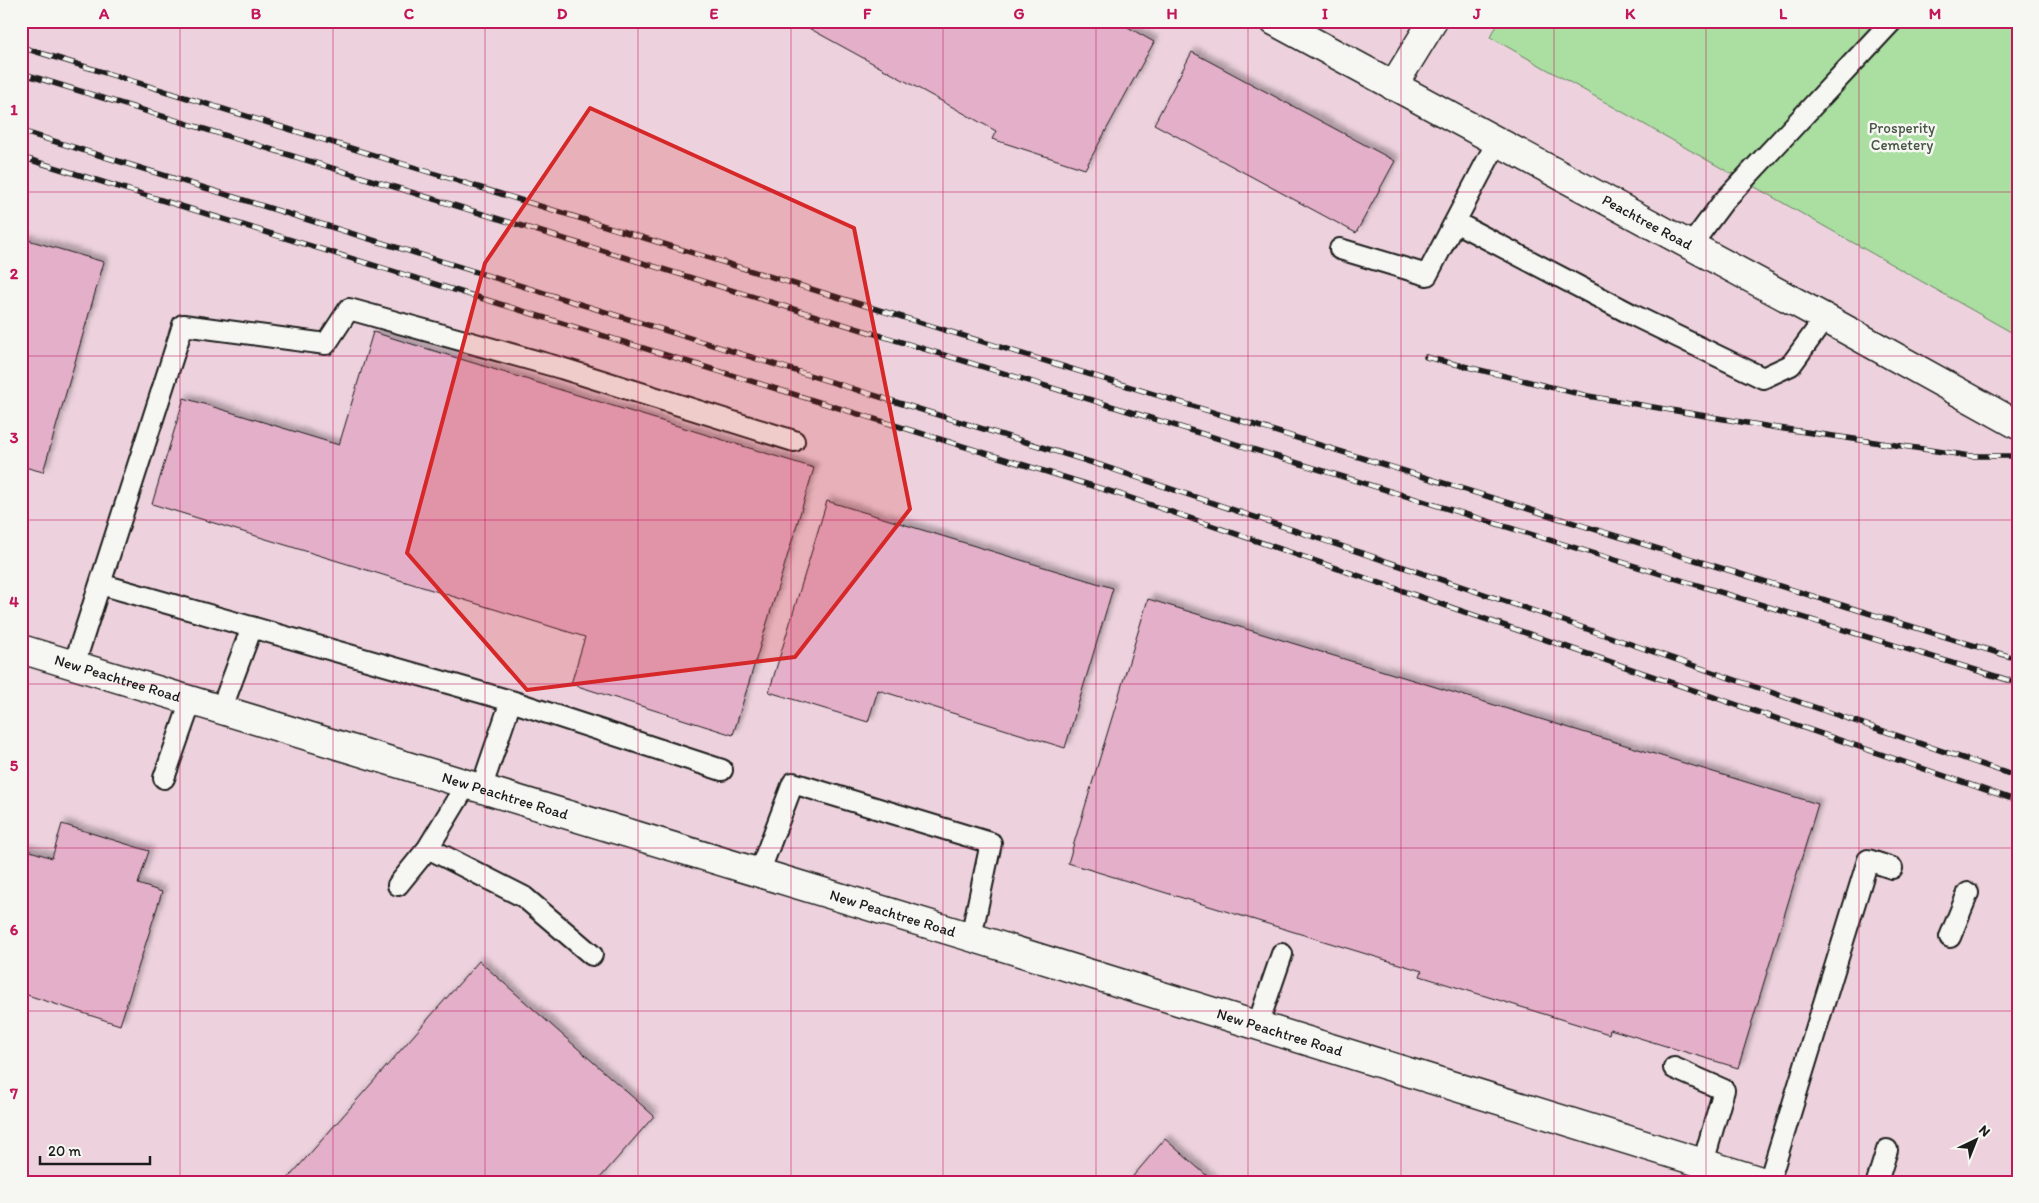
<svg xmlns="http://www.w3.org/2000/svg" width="2039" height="1203" font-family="Itim,sans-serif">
	<defs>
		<filter id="shadow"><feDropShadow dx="4.5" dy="-4.5" stdDeviation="2.5" flood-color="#0004"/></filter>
	</defs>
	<rect width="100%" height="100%" fill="#f1e1e6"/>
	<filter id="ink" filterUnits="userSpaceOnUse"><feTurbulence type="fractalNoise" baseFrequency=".02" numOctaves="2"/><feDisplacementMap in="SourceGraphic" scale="10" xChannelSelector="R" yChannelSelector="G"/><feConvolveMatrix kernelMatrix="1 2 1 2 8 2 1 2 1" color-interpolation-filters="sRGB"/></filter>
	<g filter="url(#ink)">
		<path fill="#edd2dd" d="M21,21H1500L1490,37L2018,336V1182H21Z"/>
		<path fill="#aadfa1" stroke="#637e5e" d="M1500,21H2018V336L1490,37Z"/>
		<path fill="#e4afc9" stroke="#1c1c1c" filter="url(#shadow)" d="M796,21H1117L1154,42L1085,169L992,139L996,131Z
			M1192,52L1395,161L1356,233L1154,124Z
			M21,238L104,262L43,472L21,466Z
			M373,332L814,468L733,735L571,684L585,637L152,504L184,398L339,445Z
			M827,501L1113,588L1065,748L878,690L868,722L769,692Z
			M1148,599L1818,804L1738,1068L1610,1029L1609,1034L1420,976L1422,971L1068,863Z
			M62,824L149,851L138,884L162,892L120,1025L21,993V848L52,858Z
			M479,961L654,1116L600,1178L605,1182H285Z
			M1165,1139L1214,1182H1128Z"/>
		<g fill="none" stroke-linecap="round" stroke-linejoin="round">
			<defs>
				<path id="service" d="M1455,222L1635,316L1763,378L1791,365L1825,318
					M1691,245L1723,202L1892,21
					M1340,249L1427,275L1497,142
					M100,584L511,701
					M74,665L183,325L326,344L349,309L561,368L794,441
					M221,710L252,627
					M164,778L191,701
					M481,789L511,701L722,770
					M428,848L524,897L592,955
					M759,873L793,783L991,843L971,937
					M398,885L428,848L466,785
					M1950,937L1968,893
					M1257,1027L1282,954
					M1674,1068L1724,1090L1703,1163
					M1769,1182L1868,860L1892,868
					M1877,1182L1887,1150"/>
				<path id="minor" d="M1393,86L1433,21"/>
				<g id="tertiary">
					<path id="s1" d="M1274,21L1825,318L2018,425"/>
					<path id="s2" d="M21,649L971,937L1764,1182"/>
				</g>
			</defs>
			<use href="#service" stroke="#1c1c1c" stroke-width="24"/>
			<use href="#minor" stroke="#1c1c1c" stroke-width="31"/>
			<use href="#tertiary" stroke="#1c1c1c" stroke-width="31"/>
			<use href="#service" stroke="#f6f6f2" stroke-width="20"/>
			<use href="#minor" stroke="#f6f6f2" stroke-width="28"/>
			<use href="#tertiary" stroke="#f6f6f2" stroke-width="28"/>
			<defs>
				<path id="rail" d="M21,47L2018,659
					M21,73L2018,683
					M21,131L1103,466L1552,617L2018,777
					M21,157L1122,495L2018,801
					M1426,357L1588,396L1771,427L1971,456H2018"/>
			</defs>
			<use href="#rail" stroke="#1c1c1c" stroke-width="5.5"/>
			<use href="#rail" stroke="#f6f6f2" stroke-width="4" stroke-dasharray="11" stroke-linecap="butt"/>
		</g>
	</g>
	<path fill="#d62828" fill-opacity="0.2" stroke="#d62828" stroke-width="4" stroke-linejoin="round" d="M590,108L854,228L910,509L795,657L527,690L407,553L485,263Z"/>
	<path fill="none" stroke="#c2185b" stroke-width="1" stroke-opacity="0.55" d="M180,21V1182M333,21V1182M485,21V1182M638,21V1182M791,21V1182M943,21V1182M1096,21V1182M1248,21V1182M1401,21V1182M1554,21V1182M1706,21V1182M1859,21V1182M21,192H2018M21,356H2018M21,520H2018M21,684H2018M21,848H2018M21,1011H2018"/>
	<g text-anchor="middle" stroke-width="5" stroke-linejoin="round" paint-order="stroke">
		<g font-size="15" fill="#475644" stroke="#f6f6f2">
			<text x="1902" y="133">Prosperity<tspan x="1902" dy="17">Cemetery</tspan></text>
		</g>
		<g font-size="15" fill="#1c1c1c" stroke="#f6f6f2">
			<text dy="5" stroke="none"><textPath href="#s1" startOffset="424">Peachtree Road</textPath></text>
			<text dy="5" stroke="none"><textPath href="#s2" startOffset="101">New Peachtree Road</textPath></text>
			<text dy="5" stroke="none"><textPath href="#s2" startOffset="506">New Peachtree Road</textPath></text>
			<text dy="5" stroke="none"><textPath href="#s2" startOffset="911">New Peachtree Road</textPath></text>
			<text dy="5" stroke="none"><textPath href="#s2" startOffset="1316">New Peachtree Road</textPath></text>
		</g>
	</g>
	<rect width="2039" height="1203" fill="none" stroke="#f6f6f2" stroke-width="55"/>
	<g transform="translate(1976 1140) rotate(43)" stroke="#f6f6f2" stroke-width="4" paint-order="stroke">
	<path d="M0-4L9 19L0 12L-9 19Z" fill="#1c1c1c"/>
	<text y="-8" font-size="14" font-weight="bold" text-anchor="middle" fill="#1c1c1c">N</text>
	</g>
	<path d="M40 1156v8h110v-8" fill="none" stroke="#1c1c1c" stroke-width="2.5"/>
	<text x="48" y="1156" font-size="15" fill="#1c1c1c" stroke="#f6f6f2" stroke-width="4" paint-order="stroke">20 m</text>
	<rect x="28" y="28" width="1984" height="1148" fill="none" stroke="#c2185b" stroke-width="2"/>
	<g font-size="16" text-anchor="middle" font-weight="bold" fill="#c2185b">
		<text x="104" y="19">A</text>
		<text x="256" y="19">B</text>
		<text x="409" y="19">C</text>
		<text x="562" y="19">D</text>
		<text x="714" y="19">E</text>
		<text x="867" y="19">F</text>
		<text x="1019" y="19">G</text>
		<text x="1172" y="19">H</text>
		<text x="1325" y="19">I</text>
		<text x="1477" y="19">J</text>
		<text x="1630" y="19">K</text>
		<text x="1783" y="19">L</text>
		<text x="1935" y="19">M</text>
		<text x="14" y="115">1</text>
		<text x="14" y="279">2</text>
		<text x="14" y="443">3</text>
		<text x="14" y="607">4</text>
		<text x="14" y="771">5</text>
		<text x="14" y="935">6</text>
		<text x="14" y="1099">7</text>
	</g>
</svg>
